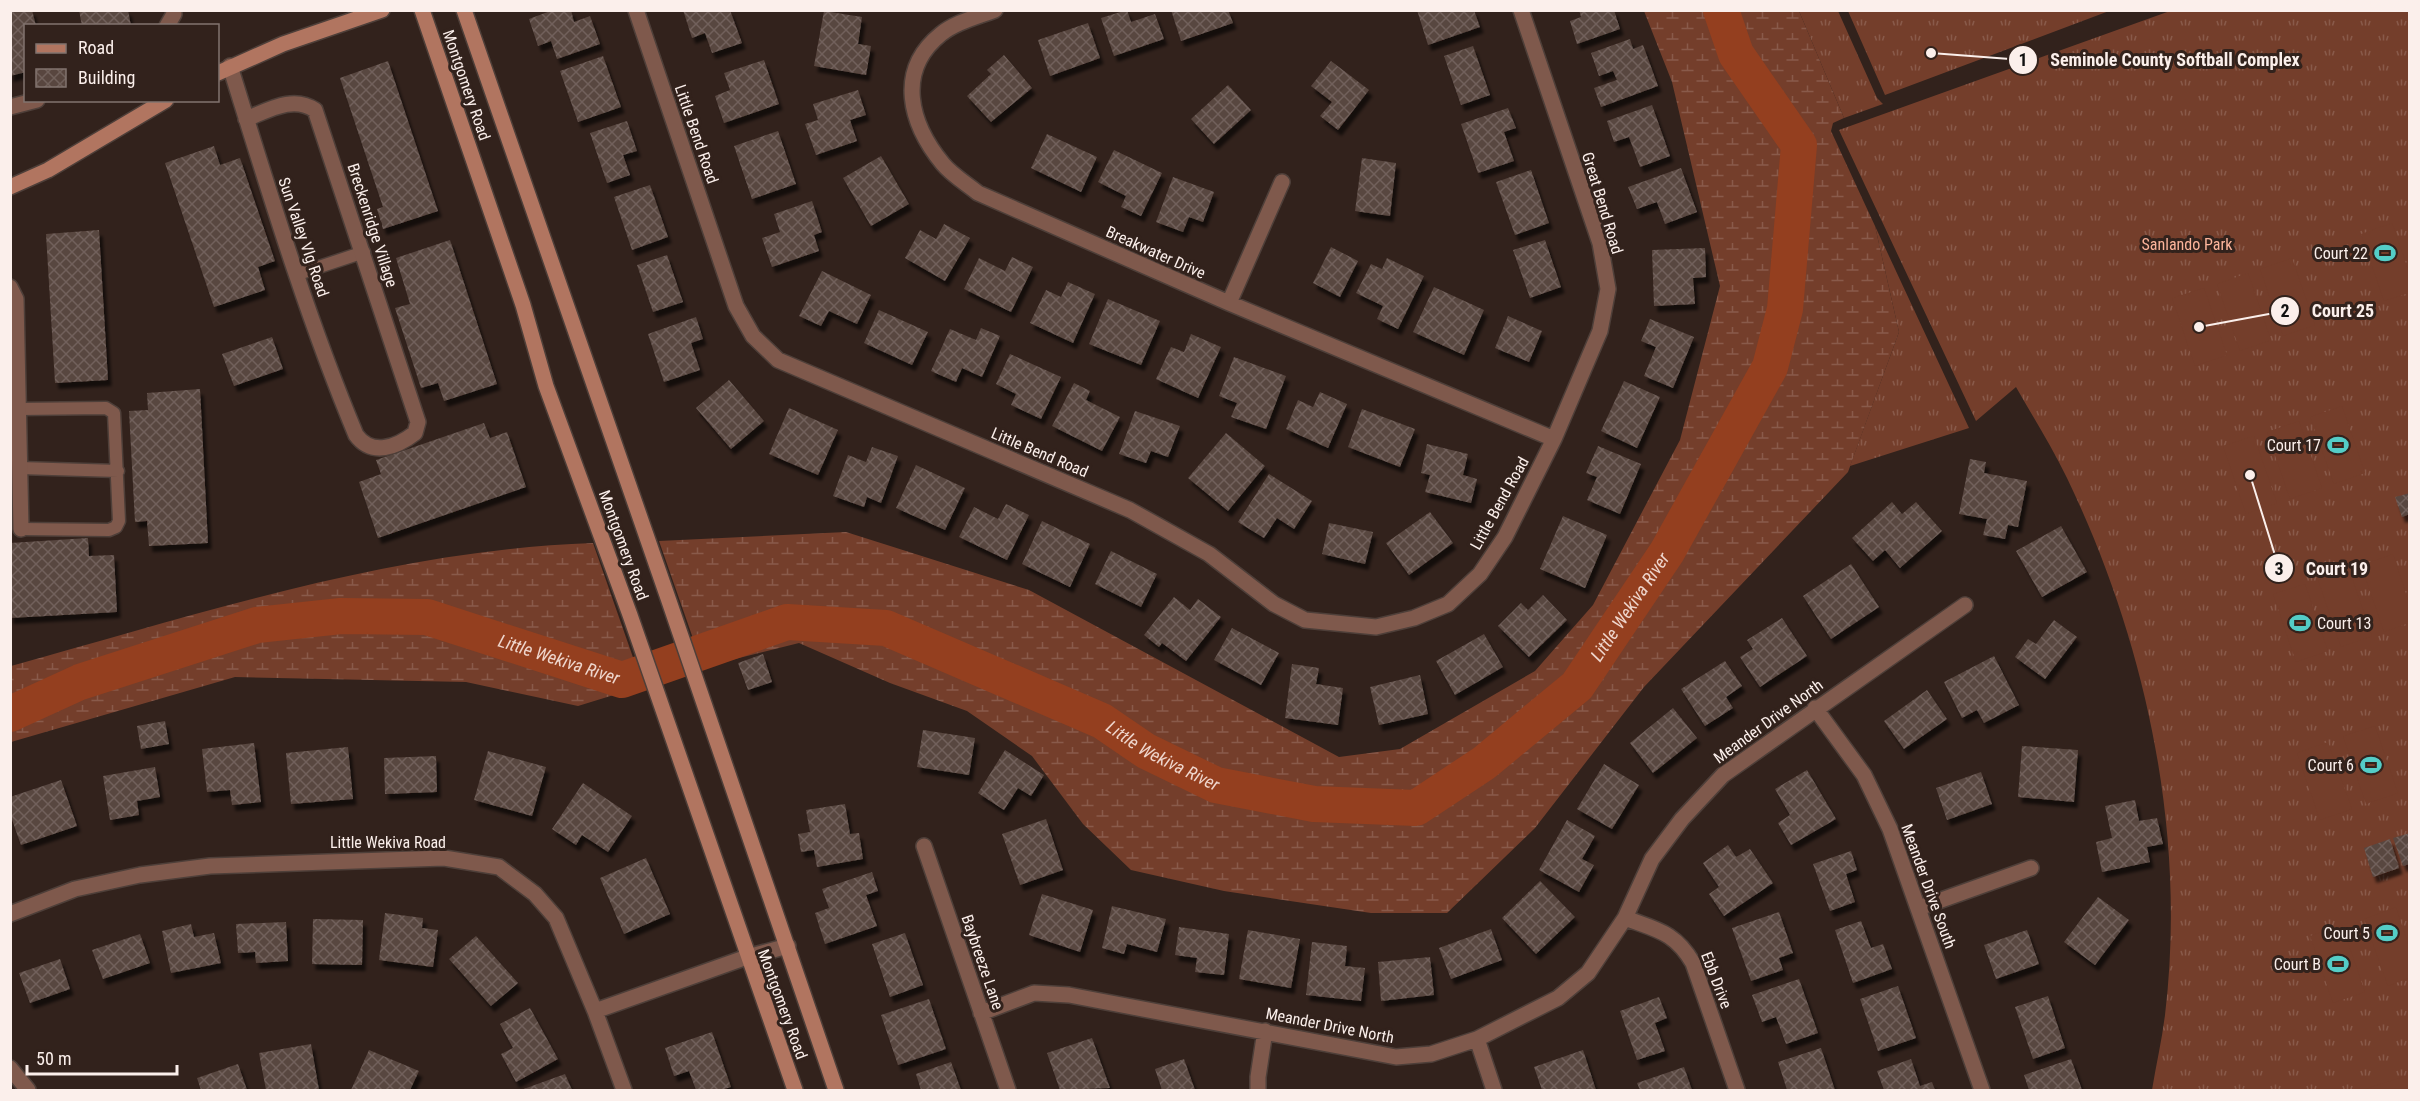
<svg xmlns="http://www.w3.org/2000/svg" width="2420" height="1101" font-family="'Roboto Condensed',sans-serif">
	<defs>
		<pattern id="grass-tufts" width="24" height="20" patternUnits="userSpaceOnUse" patternTransform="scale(1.5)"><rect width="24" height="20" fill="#743e2b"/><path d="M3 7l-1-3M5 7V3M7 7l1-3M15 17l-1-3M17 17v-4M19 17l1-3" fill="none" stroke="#895a4a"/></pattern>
		<pattern id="wetland-marsh" width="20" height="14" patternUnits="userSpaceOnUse" patternTransform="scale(1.5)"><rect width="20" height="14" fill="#743e2b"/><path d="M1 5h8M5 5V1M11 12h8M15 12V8" fill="none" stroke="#895a4a"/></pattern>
		<pattern id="building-cross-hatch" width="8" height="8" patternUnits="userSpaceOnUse" patternTransform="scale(1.5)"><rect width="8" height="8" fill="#58463f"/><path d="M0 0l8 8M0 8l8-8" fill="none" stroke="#71615b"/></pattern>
		<filter id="shadow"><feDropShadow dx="3.5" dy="6" stdDeviation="1.5" flood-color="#0009"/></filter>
	</defs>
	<rect width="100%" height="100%" fill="#32221c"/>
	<path fill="url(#grass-tufts)" d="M1799,11H1838L1877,98L1883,104L1844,118Z
		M1848,11H2109L1885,95Z
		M2170,11H2409V1090H2152C2156,1065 2162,1040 2165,1015C2187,833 2146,642 2067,478C2052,447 2033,417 2016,387L1976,421L1839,130Z
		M1875,226L1969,428L1850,466L1899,332Z"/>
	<path fill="url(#wetland-marsh)" d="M1644,11H1799L1844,118L1833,123L1831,131L1875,226L1899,332L1848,472L1644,687L1535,828L1447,913H1371L1224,891L1131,870L1083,824L1032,756L967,711L890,683L799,643L703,667L659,541L846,532L1029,590L1339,757L1400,749L1535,671L1593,605L1680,440L1720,286L1672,82Z
		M593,543L643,686L578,706L466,682L235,677L11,742V666C202,613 394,550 593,543Z"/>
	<path fill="#743e2b" d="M2392,223L2409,272V293L2384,301L2361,234Z
		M2292,258L2315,325L2283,336L2260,269Z
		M2248,273L2271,340L2240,351L2217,284Z
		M2204,288L2227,355L2195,366L2172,298Z
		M2342,406L2365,473L2334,484L2310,417Z
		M2299,421L2322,488L2290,499L2267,432Z
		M2254,436L2277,503L2246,514L2223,446Z
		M2393,554L2409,603V623L2384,632L2361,565Z
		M2349,569L2372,636L2341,647L2318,580Z
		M2305,584L2328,651L2296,662L2273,594Z
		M2375,726L2398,793L2366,804L2343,736Z
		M2328,742L2352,809L2320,820L2297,753Z
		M2396,907L2409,947V978L2388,986L2364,919Z
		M2342,925L2365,992L2333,1003L2310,936Z
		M2409,1075V1090H2362Z"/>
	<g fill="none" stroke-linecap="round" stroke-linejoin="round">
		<path stroke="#943f1f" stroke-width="36" id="s1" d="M10,714L80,682L257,625L341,616L427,617L622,680L787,622L886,628L1102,721L1146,751L1216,785L1314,804L1416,808L1484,763L1577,686L1667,552L1770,367L1785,309L1799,145L1736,54L1721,10"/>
	</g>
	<path fill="url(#building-cross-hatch)" filter="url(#shadow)" d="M10,10H32L36,26H26V72L10,76Z
		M79,10H128L131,26H82Z
		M553,10H571L574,22L590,16L600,44L557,59L551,41L538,46L529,19Z
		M683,10H730L742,43L712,53L705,33L692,38Z
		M1127,10L1131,22L1155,14L1164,39L1114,56L1101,18Z
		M1171,10H1228L1233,23L1181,41Z
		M1417,10H1474L1480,27L1428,45Z
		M1579,10H1614L1620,29L1577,44L1570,21L1581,17Z
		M824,11L862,17L858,44L871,46L866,75L814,66Z
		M1088,23L1100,58L1050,76L1038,40Z
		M1630,39L1633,49L1643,45L1658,86L1601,107L1594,88L1617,80L1613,71L1599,76L1591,53Z
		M1473,46L1490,95L1461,105L1444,56Z
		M1004,55L1032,88L991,122L967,96L991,74L987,70Z
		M603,56L621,107L578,122L560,71Z
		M764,60L779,104L724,123L715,96L730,90L724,73Z
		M388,61L438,211L383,229L377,209L383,207L340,78Z
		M1331,61L1369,90L1338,130L1320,116L1332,102L1311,86Z
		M1228,85L1251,110L1214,144L1191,119Z
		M858,90L866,115L850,120L857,141L816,155L805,124L818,120L813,104Z
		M1652,105L1670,156L1640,167L1629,137L1614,142L1607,121Z
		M1508,108L1516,128L1504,132L1514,161L1478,173L1461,124Z
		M627,121L637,151L623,155L630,175L607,183L590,133Z
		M778,131L796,184L752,199L734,146Z
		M1047,134L1097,157L1081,192L1031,168Z
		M214,146L220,165L240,158L275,261L258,267L265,290L214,307L165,163Z
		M1114,150L1162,173L1141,216L1121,207L1126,196L1098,182Z
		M881,156L909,204L871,226L843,178Z
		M1362,158L1396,163L1390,216L1355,211Z
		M1681,168L1697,212L1665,224L1657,202L1637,209L1628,187Z
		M1531,170L1549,223L1515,235L1496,182Z
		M1173,177L1214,192L1203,222L1189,217L1183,232L1156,222Z
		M650,185L668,237L632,250L614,197Z
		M812,201L822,232L814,235L819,251L772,267L762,238L780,232L774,214Z
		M944,224L970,238L945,281L905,258L920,230L936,239Z
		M99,230L108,380L55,383L46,234Z
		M450,240L497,384L444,401L438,383L421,388L395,308L410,304L396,258Z
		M1545,240L1561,287L1530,298L1513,250Z
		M1331,247L1358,261L1340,297L1313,283Z
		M1705,248L1706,277L1693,278L1695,304L1654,306L1652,250Z
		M667,255L683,302L653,312L637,265Z
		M1012,257L1033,267L1011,312L964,289L979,258L1005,271Z
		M1387,258L1424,276L1398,329L1377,319L1383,306L1356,293L1371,264L1382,269Z
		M822,271L871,295L857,324L829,311L821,326L799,316Z
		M1068,282L1095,294L1073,343L1030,323L1046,290L1061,297Z
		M1434,287L1484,310L1464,355L1413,332Z
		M1108,299L1160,321L1141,365L1089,344Z
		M879,310L928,332L912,365L864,343Z
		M1508,316L1542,331L1529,362L1495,348Z
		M696,317L703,339L691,343L700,370L664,382L648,334Z
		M1650,319L1694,337L1673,388L1644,376L1656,347L1641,341Z
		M981,328L1000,336L982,377L962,368L956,382L931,371L950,329L976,340Z
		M1191,334L1221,347L1198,398L1156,379L1171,347L1184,352Z
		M272,337L283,369L234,386L222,354Z
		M1010,354L1061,377L1041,419L1011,405L1016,394L996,384Z
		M1234,357L1286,376L1266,429L1231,417L1237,403L1219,396Z
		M729,380L764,421L731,449L696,408Z
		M1624,381L1660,397L1637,448L1601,431Z
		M1074,383L1090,391L1086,400L1120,417L1102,451L1052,426Z
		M200,389L208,543L149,546L147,521L135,522L129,411L148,410L147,393Z
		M1320,392L1347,404L1328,448L1286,429L1298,400L1313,407Z
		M789,408L838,430L818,475L769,454Z
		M1362,409L1415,429L1400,467L1348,447Z
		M1135,411L1180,426L1168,457L1151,451L1146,463L1119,454Z
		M484,423L490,438L507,432L526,487L378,538L359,482L381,474L376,460Z
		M1226,433L1265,466L1228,511L1188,478Z
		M1427,444L1468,454L1463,475L1477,479L1471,503L1425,492L1430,475L1421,473Z
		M1598,446L1641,464L1620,514L1587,500L1597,477L1586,473Z
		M872,447L898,456L881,503L867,497L864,507L833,496L848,455L866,462Z
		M1970,459L1986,462L1984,473L2027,481L2018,527L2008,525L2005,539L1983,535L1987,519L1959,514Z
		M916,465L965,488L945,530L896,508Z
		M1269,474L1312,501L1294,529L1277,518L1264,538L1238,522Z
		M2410,493V514L2402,517L2395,497Z
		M1892,502L1902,514L1916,502L1942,531L1900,568L1885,550L1873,561L1852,538Z
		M1006,504L1029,515L1007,560L959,537L974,507L998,519Z
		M1430,512L1453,543L1409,575L1386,543Z
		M1563,516L1607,535L1585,588L1540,569Z
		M1042,521L1090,544L1070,587L1022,564Z
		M1329,523L1373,532L1365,564L1322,554Z
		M2061,526L2087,572L2042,597L2016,551Z
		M88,538L89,556L114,555L117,612L10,618V543Z
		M1111,551L1157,574L1141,607L1095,584Z
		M1851,564L1879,607L1831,639L1803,596Z
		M1543,595L1567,620L1529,657L1498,626L1521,603L1528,610Z
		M1174,597L1190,610L1198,599L1221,617L1186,661L1162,643L1159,647L1144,635Z
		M1782,618L1807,656L1760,687L1740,657L1753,649L1747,640Z
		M2054,620L2077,637L2045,679L2015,657L2028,639L2036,644Z
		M1232,628L1279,653L1261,685L1214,660Z
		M1484,634L1503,667L1455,695L1436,661Z
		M763,654L772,682L748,690L738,663Z
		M1994,656L2019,705L1984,723L1977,710L1962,718L1944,682Z
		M1725,661L1742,686L1726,697L1733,708L1705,726L1681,689Z
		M1292,664L1319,668L1316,684L1343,688L1338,725L1285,718Z
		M1420,675L1428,714L1379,725L1370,687Z
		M1927,690L1947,719L1904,749L1884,721Z
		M1673,708L1697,738L1653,773L1630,743Z
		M165,721L169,744L141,749L137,726Z
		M923,730L975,738L969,775L917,767Z
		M254,743L261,802L232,805L230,790L207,792L202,749Z
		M2022,746L2078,750L2074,802L2018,797Z
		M348,747L353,799L291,804L286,753Z
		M1005,750L1044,775L1031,796L1018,788L1004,810L978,793Z
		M488,751L546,767L532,816L474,800Z
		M436,756L437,792L385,794L384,758Z
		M1604,764L1639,785L1612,829L1577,809Z
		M155,767L160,797L137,801L139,815L110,820L103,776Z
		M1807,770L1836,819L1791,845L1778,823L1790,815L1775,789Z
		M1981,772L1992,804L1947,820L1936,788Z
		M61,780L77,826L21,845L10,814V797Z
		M583,783L632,816L608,852L582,835L576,845L552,829Z
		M2135,800L2139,821L2157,818L2163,844L2147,847L2150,862L2102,872L2096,842L2112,838L2105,806Z
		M845,804L850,834L859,833L863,859L817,867L814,850L801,852L798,834L810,832L806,810Z
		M1046,819L1063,870L1020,885L1002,834Z
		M1567,820L1595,836L1582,859L1594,865L1579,892L1539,870Z
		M2410,833V864L2403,866L2393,838Z
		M2390,839L2399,868L2373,877L2364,848Z
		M1728,845L1736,857L1750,849L1773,883L1724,916L1709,894L1719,887L1703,863Z
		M1851,851L1857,870L1846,874L1855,902L1830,911L1813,864Z
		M646,858L670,914L624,934L600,878Z
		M872,872L878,891L866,895L877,926L825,944L815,913L829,908L822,889Z
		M1540,881L1575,917L1536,954L1502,918Z
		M1042,894L1093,910L1080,952L1029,935Z
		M2098,897L2129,920L2095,965L2064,942Z
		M1112,906L1166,919L1157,952L1127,944L1124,954L1102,948Z
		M1779,912L1793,953L1779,958L1783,970L1751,981L1732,928Z
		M385,913L423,918L422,928L438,930L433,967L379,960Z
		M313,919L363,920L362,965L312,964Z
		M1861,921L1871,948L1883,944L1892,969L1853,983L1835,930Z
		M286,922L288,961L256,963L255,952L238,953L236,924Z
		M191,924L194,937L214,933L221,963L171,973L162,931Z
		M1179,927L1229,934L1224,975L1195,972L1197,958L1175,955Z
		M1491,929L1502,960L1451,979L1439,948Z
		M1248,930L1300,939L1291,988L1239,979Z
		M2027,930L2039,964L1996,979L1984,945Z
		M905,933L923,985L890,997L872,944Z
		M140,934L150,963L103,979L92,950Z
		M476,936L518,983L491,1006L449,959Z
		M1312,942L1347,946L1345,966L1365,968L1361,1001L1306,995Z
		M1430,957L1434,995L1381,1001L1378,962Z
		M60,959L70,989L30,1003L19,973Z
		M1799,979L1818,1033L1786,1044L1776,1017L1762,1022L1752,995Z
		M1898,986L1916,1038L1878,1051L1860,999Z
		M2048,996L2065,1048L2033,1059L2015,1007Z
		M1659,997L1667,1018L1655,1023L1665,1051L1637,1060L1620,1011Z
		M929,999L946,1049L898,1065L881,1015Z
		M530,1008L558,1059L516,1082L501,1054L513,1048L500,1024Z
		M712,1032L731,1087L721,1090H696L689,1071L674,1076L665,1048Z
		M1092,1038L1110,1088L1060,1090L1047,1053Z
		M311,1044L319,1090H266L259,1053Z
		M1821,1048L1835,1090H1787L1778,1062Z
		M369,1050L419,1071L410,1090H351Z
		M1583,1050L1596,1090H1542L1534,1067Z
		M1184,1059L1195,1090H1162L1155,1069Z
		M1911,1059L1920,1086L1932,1082L1935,1090H1884L1877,1071Z
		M2071,1059L2082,1090H2029L2024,1075Z
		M951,1062L961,1090H921L916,1074Z
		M238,1064L247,1090H201L197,1078Z
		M1684,1067L1692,1090H1640L1637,1083Z
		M565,1074L572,1090H521Z"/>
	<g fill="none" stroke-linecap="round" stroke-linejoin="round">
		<defs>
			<path id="lane" d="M298,274L364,252
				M19,409L106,408L114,413L119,521L116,527L109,530L21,529
				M20,468L118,471"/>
			<path id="street" d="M636,10L736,306L753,336L778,360L1130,510L1209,554L1274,604L1305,620L1376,627L1414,618L1448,604L1480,574L1505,537L1554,439L1600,331L1608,289L1600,243L1521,10
				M995,10C977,17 956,22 941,34C895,71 910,124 943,164C952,175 967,184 978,193L1229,303L1554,439
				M167,26L174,14
				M230,66C268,188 307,318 356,435C372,457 397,447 415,433L418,422L315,110C293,95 269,110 246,119
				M10,107L37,100
				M10,287L16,299L21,529
				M1229,303L1282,182
				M1815,708L1864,775L1890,829L1982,1090
				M924,846L1008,1090
				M1919,908L2031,868
				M10,914L75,889L140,875L210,866L444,858L499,867L535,894L556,918L595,1011L624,1090
				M1625,918C1657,930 1675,932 1693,963L1737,1090
				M595,1011L747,957L788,946
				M981,1013L1034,993L1069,995L1396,1057L1431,1054L1477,1039L1558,998L1588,973L1625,918L1652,859L1682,819L1723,775L1965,605
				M1477,1039L1494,1090
				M10,1068L28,1090
				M1258,1090V1077L1265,1031"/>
			<path id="secondary" d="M422,10L523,305L546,386L630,615L795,1090
				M464,10L669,601L836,1090
				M218,73L283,44L382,10
				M10,187L48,170L166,100"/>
		</defs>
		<use href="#lane" stroke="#4e3f39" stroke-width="15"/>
		<use href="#street" stroke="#4e3f39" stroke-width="18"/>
		<use href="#secondary" stroke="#4e3f39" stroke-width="18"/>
		<use href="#lane" stroke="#7f594c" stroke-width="12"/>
		<use href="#street" stroke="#7f594c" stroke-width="15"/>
		<use href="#secondary" stroke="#b17560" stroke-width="15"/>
	</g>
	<defs>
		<symbol id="stadium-bare" viewBox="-9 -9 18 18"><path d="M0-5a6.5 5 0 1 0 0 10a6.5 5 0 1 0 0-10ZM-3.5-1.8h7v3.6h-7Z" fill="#54cdc7" stroke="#32221c" stroke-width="2.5" paint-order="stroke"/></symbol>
	</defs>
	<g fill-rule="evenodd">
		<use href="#stadium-bare" x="2370" y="238" width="30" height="30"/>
		<use href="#stadium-bare" x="2323" y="430" width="30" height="30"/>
		<use href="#stadium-bare" x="2285" y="608" width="30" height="30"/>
		<use href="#stadium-bare" x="2356" y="750" width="30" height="30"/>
		<use href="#stadium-bare" x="2372" y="918" width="30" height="30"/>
		<use href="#stadium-bare" x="2323" y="949" width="30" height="30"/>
	</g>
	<g text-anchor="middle" stroke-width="6" stroke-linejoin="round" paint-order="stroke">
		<g font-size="16" fill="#fbefeb" stroke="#32221c">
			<text transform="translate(467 85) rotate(71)" y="6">Montgomery Road</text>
			<text transform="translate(697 134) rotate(71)" y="6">Little Bend Road</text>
			<text transform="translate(1603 203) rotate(73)" y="6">Great Bend Road</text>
			<text transform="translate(373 225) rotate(72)" y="6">Breckenridge Village</text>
			<text transform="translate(304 237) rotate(71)" y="6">Sun Valley Vlg Road</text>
			<text transform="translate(1156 252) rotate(24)" y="6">Breakwater Drive</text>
			<text transform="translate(1040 452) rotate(23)" y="6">Little Bend Road</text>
			<text transform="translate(1499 503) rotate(-61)" y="6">Little Bend Road</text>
			<text transform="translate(624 545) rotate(70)" y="6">Montgomery Road</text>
			<text transform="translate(1768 721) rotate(-36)" y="6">Meander Drive North</text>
			<text x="388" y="848">Little Wekiva Road</text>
			<text transform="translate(1929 886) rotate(70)" y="6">Meander Drive South</text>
			<text transform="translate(983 962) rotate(71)" y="6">Baybreeze Lane</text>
			<text transform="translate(1717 980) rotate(69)" y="6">Ebb Drive</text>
			<text transform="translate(783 1004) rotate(70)" y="6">Montgomery Road</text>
			<text transform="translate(1330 1025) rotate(11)" y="6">Meander Drive North</text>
		</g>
		<g font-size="16" fill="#fcb49b" stroke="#32221c">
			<text x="2187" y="250">Sanlando Park</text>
		</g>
		<g font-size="16" fill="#fbefeb" stroke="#32221c" text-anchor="end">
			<text x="2368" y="259">Court 22</text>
			<text x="2321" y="451">Court 17</text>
			<text x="2317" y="629" text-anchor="start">Court 13</text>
			<text x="2354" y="771">Court 6</text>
			<text x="2370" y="939">Court 5</text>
			<text x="2321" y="970">Court B</text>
		</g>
		<g font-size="18" font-style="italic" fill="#efd6cd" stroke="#32221c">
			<text dy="6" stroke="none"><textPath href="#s1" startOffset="1778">Little Wekiva River</textPath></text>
			<text dy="6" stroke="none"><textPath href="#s1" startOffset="572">Little Wekiva River</textPath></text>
			<text dy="6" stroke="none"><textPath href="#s1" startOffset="1218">Little Wekiva River</textPath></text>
		</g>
	</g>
	<path fill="none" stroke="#fbefeb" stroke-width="2" d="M1931 53L2023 60M2199 327L2285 311M2250 475L2279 568"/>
	<g fill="#fbefeb" stroke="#32221c" stroke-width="2">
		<circle cx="1931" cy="53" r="6"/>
		<circle cx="2199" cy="327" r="6"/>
		<circle cx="2250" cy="475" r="6"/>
		<circle cx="2023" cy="60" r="15"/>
		<circle cx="2285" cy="311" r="15"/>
		<circle cx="2279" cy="568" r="15"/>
	</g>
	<g font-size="18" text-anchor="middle" font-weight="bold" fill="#111">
		<text x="2023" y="66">1</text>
		<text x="2285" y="317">2</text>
		<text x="2279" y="575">3</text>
	</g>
	<g font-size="18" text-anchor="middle" font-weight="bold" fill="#fbefeb" stroke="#32221c" stroke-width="6" stroke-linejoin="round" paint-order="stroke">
		<text x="2175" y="66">Seminole County Softball Complex</text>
		<text x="2343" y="317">Court 25</text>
		<text x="2337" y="575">Court 19</text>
	</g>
	<rect width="2420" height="1101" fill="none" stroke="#fbefeb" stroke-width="24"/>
	<rect x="24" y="24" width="195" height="78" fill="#32221c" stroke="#82746f" stroke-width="1.5"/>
	<rect x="36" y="44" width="30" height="9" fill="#b17560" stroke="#82746f" stroke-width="1.5"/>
	<text x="78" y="54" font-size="18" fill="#fbefeb">Road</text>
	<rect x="36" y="69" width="30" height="18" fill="url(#building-cross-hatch)" stroke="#82746f" stroke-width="1.5"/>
	<text x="78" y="84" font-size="18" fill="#fbefeb">Building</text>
	<path d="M27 1065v9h150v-9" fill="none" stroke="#fbefeb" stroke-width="3"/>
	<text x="36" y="1065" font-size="18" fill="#fbefeb" stroke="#32221c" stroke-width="4.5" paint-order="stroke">50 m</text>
</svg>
